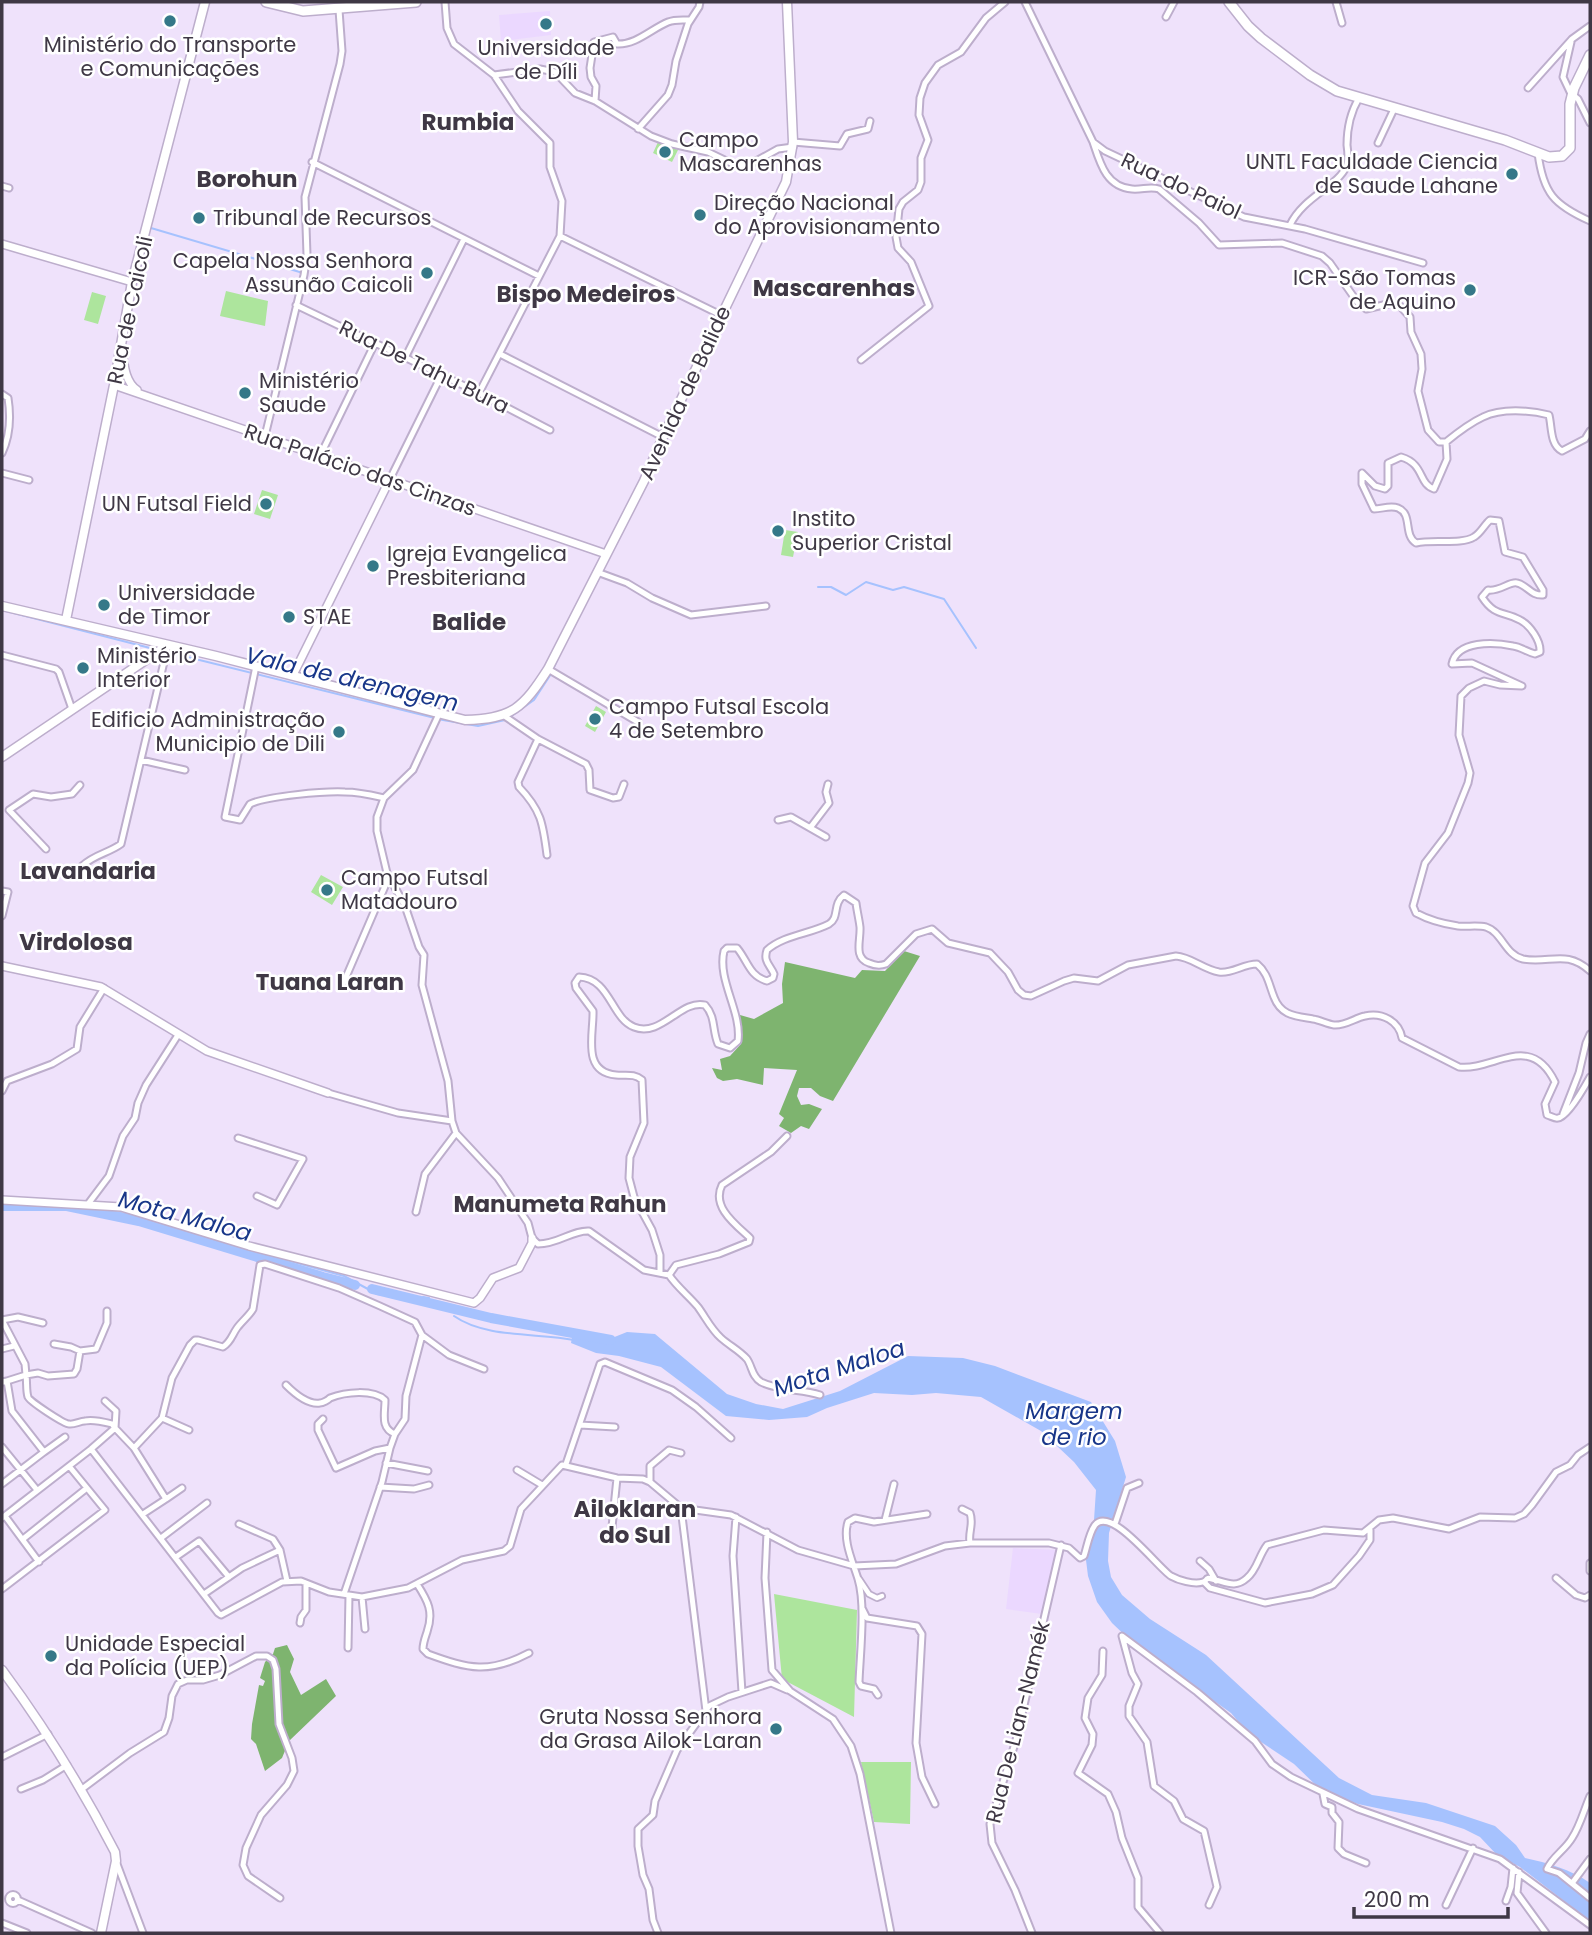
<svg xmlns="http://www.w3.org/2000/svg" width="1592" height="1935" font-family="Poppins,sans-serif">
	<rect width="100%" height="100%" fill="#efe2fb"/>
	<path fill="#ebd8ff" d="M550,11L551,35L501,41L499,15Z
		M1013,1548L1059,1550L1042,1614L1006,1609Z"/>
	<path fill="#ade59d" d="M658,142L678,150L672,162L653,153Z
		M226,291L268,301L265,326L220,316Z
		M92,292L106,296L98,324L84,320Z
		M262,490L278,495L270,519L254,514Z
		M785,530L798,532L793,557L781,555Z
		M596,706L606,712L595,732L585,726Z
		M321,875L343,887L332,905L311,892Z
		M774,1594L857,1610L854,1717L782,1679Z
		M861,1762H911L910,1824L874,1822Z"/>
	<path fill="#7eb46f" d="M904,951L920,956L833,1101L820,1096L811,1088H799L797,1096L801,1105L809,1104L822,1109L809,1129L801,1126L791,1133L779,1126L784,1118L779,1114L797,1070L764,1068L763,1085L737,1079L723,1081L717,1078L712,1068L722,1070L720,1059L730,1056L741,1044L740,1015L754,1019L783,1003L782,984L785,962L855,978L862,970L885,971Z
		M287,1645L294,1659L290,1672L301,1695L326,1679L336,1696L289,1741L282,1758L265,1771L256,1744L251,1739L252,1724L259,1685L263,1686L265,1681L260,1678L265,1662L273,1654L275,1648Z"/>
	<path fill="#a6c2fe" d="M627,1332L655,1334L727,1394L756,1404L783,1409L840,1391L908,1356L963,1358L995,1366L1091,1402L1115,1441L1126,1477L1109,1533L1108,1561L1111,1577L1122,1595L1150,1619L1206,1655L1339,1778L1372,1795L1426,1803L1495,1826L1516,1845L1525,1858C1548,1863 1570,1869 1590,1883V1921L1520,1867L1497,1855L1480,1837L1464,1829L1442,1822L1358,1804L1323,1792L1294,1764L1249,1734L1231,1713L1135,1645L1112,1623L1097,1602L1088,1576L1086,1560L1093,1535L1096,1490L1074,1462L1041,1431L981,1397L936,1393L912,1395L874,1393L827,1408L807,1417L769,1420L726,1416L661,1367L619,1356L596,1353L571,1343L572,1337L607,1340Z"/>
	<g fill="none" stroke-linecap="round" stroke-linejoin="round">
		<path stroke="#a6c2fe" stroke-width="2" d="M151,228L303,273
			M654,469L666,445
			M818,587H831L846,595L866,582L893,590L904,587L944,599L976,648
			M2,610L154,649
			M167,652L443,720L478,726L505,720
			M553,669L558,658
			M510,717L534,700L551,674
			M101,1209L344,1276L377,1294L384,1295
			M423,1297L429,1298
			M454,1316C485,1338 537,1333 574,1340"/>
		<path stroke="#a6c2fe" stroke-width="10" d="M2,1206H67L139,1221L323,1277L355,1285
			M372,1289L491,1318L611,1340"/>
		<defs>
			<path id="pedestrian" d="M859,1579L869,1594L877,1598L882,1596"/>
			<path id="minor" d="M445,2L447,28L454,44L494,75L518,111L550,143V167L562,201L560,236L721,315
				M1025,2L1093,142L1105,151L1244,217L1305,229L1423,263
				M1336,2L1342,23
				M1166,17L1174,2
				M1571,42L1563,77L1572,96
				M494,75L540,69L555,72L575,93L595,101L651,136L672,144L708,152L735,165H749L778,149L793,147
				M1528,88L1572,39L1590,26
				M1573,95L1578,99L1590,123
				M595,101L596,86L591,77L590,68L594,42L613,37L617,44C636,45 651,29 668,22C675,19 683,20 690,20
				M638,129L668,95L672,85L676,61L688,24L699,7L700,2
				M793,142L840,146L847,134L868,129L870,121
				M1093,142C1100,163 1106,187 1132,189C1142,190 1150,186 1159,189L1199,223L1219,245L1282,243L1322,256L1330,263L1358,303L1366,309L1392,303L1400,306L1410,317L1411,332L1421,354L1422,369L1418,391L1428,430L1439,442H1446C1457,433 1470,423 1483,417C1501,408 1530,410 1549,415C1552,427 1550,445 1562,451L1585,439L1590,431
				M1378,143L1394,109
				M1538,153C1543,193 1554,205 1590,221
				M312,162L539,276
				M2,186L9,188
				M1290,225C1303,197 1338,186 1346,167C1349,161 1348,152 1347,145C1347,128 1350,113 1359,98
				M296,305L479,393L550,430
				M500,354L663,437
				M405,358L464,239
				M861,360L929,306L911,262L898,248L896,237L899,209L903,202L918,190L921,182V158L928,140L919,115L920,98L925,83L938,65L961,52L986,18L1005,2
				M479,393L560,236
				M2,394L8,398C11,417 10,436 2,453
				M265,436L304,275L307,255L305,197L340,64L342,51L339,10
				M1446,442L1447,459L1434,489C1418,484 1425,464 1401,457L1388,463V486L1385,489L1375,486L1362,473V484L1374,509C1382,509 1390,505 1398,508C1413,514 1403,535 1416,543C1433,539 1461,545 1474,537C1481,533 1484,525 1490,520L1499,521L1505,552L1523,557L1543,590V595C1531,596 1527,585 1517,583C1510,581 1499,592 1488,590L1482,597C1495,617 1504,611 1520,620C1530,625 1541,641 1540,652L1535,654C1527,652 1521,647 1513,646C1494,642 1457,640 1452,664L1472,663L1522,686L1500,685L1484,681L1469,688L1461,696L1459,735L1470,773L1468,783L1448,833L1425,863L1413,906L1416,913C1429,920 1444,924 1458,926C1467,927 1477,925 1486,927C1502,932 1505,955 1523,959C1550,964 1566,949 1590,971
				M320,456L375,343
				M2,473L29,480
				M389,481L441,376
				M597,572L627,583L652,598L691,615L766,606
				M2,655L56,669L59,672L72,709
				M256,666L225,817L240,820L250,804C267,796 325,791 345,792C359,792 371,795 384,798
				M548,669L638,722
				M439,714L413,770L384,798L377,817V831L387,873L405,906L419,947L424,955L422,985L448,1081L452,1121L456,1133L498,1178L528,1223L532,1238L538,1244C559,1244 572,1230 589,1231L644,1270L669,1275C677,1287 689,1296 698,1307C706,1318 711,1329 721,1338C730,1346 739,1350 747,1359C752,1366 752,1377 761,1382C779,1391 801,1389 820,1395
				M503,715L538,739L586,764L589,770L590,790L613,798L619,797L624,784
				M538,739L518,782L519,787C541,810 543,823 547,855
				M141,760L185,770
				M778,820L791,817L826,837
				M810,828L829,803L826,792L828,784
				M46,849L9,810L33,794L51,797L72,794L80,785
				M82,866C95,854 109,853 121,844L168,645
				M2,891L8,892L2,916
				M343,984L389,877
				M2,1091L7,1081L52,1064L77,1049L80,1027L104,988
				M328,1093L398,1113L452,1121
				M1563,1114L1579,1073L1586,1043L1590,1034
				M238,1138L303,1159L277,1205L257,1196
				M88,1204L109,1176L123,1136L135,1118L138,1103L146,1085L178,1035
				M416,1212L425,1174L456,1133
				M660,1272V1255L652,1230L634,1197L629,1178L630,1157L644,1123L642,1080C634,1073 626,1076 616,1075C581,1072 594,1033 593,1011L576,988L575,983L579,977C610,978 611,1018 634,1027C661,1038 681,999 705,1005C716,1017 712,1030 718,1044L730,1048L738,1041C742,1012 717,980 724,951L727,948H737C748,961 749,976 767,981L773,978L774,974C770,965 763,961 767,950C784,935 810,934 829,924C840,917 832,904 844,895L856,903C857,911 859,919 860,927C861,940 853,958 869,963C876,966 880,966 886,964L916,934L932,929L948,943L990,953L1008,972L1018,990L1024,995L1031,996L1064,981L1074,978L1098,981L1128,965L1176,956C1191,957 1203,969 1219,972C1232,974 1243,964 1257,964C1268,973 1269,985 1274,997C1281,1016 1296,1016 1313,1019C1320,1020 1327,1024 1334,1025C1345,1026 1355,1018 1365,1016C1382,1012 1399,1021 1402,1038L1459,1067C1494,1071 1530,1031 1555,1082L1545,1104L1547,1115C1551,1116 1555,1119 1558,1118C1568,1117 1585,1086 1590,1077
				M669,1275L676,1265L719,1254L749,1242L750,1238C736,1225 711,1207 722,1185L771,1152L787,1136
				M2,1320L25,1364L26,1375L7,1381
				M2,1320L18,1317L43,1323
				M422,1335L449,1355L484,1369
				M54,1344L71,1347L80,1351L77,1369L74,1374L48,1376L38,1373L26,1375C27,1382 26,1391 28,1397C29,1401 64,1424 69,1424C74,1425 80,1421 85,1421C93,1419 104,1422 112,1424L115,1428L116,1411L105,1401
				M2,1349L14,1346
				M80,1351L96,1349L107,1323V1311
				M2,1382L7,1381L12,1411L44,1452L2,1484
				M286,1385C294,1393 308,1405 320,1403C323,1403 328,1400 330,1398C345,1392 373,1389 385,1400C385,1414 380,1428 395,1434
				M162,1418L189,1430
				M323,1419L318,1424V1430L336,1468L375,1451L390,1448
				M580,1425L615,1427
				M2,1447L37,1490
				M134,1448L162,1418L172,1378L190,1345L195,1340H198L223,1347C231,1342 232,1335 237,1328C242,1321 249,1316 253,1309L260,1265L265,1264L339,1288L380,1306L415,1322L422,1335L406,1396L405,1419L395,1434L390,1448L382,1482L344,1594
				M91,1449L218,1613L221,1615L282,1582L301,1581L329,1592L362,1597L408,1588L462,1560L504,1551L510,1546L521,1509L562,1465L617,1478L643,1479L650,1482L681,1508
				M44,1452L65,1437
				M386,1463L428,1471
				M566,1464L600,1364L605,1362L672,1390L696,1407L731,1438
				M517,1470L542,1485
				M650,1482V1466L669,1450L681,1453
				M380,1487L414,1489L429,1485
				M166,1499L182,1488
				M681,1508L731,1515L798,1550L854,1566L896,1564L945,1546L970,1543H1049L1069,1548L1080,1558L1084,1556C1087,1547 1089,1533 1095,1525C1111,1505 1158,1568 1171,1576C1178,1580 1194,1585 1203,1582C1209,1580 1204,1577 1212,1579C1226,1582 1235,1589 1247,1578C1257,1570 1259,1555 1267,1545L1324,1530L1363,1533L1379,1520L1393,1518L1449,1529L1480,1517L1515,1518L1524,1514L1532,1505L1556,1472L1570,1465L1578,1455L1590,1447
				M681,1508L706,1711
				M962,1509L970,1513C974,1524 968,1532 970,1543
				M5,1516L39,1562
				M736,1517L733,1556L742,1692
				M2,1518L91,1449L115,1428L134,1448L166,1499L143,1514
				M885,1520L894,1484
				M239,1524L273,1539L280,1550
				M1115,1524L1127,1488L1139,1483
				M767,1532L765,1578L772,1670L790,1691L833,1719L851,1746L860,1774L891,1933
				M611,1537L617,1478
				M161,1538L207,1503
				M23,1539L87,1488
				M176,1557L199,1541L229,1577
				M1200,1561L1209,1569L1216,1581
				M1590,1563V1571
				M1556,1578L1576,1595L1585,1598L1590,1595
				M1204,1582L1210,1588L1265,1603L1312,1594L1333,1585L1359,1556L1370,1540V1530
				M417,1584C428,1601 434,1612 427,1632C425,1638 423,1643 423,1649L428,1654C469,1669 489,1674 529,1653
				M2,1589L105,1510L69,1466
				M204,1594L242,1568L280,1550L287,1581
				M362,1597L365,1629
				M862,1608L867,1618L917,1626L922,1634L916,1743L922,1777L935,1804
				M300,1623L301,1617L306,1610V1583
				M348,1648L349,1595
				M1103,1651L1102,1675L1088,1698L1085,1718L1093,1734L1092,1745L1078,1773L1108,1794L1116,1812L1122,1838L1138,1878V1907L1160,1933
				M878,1695L874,1689L861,1686L859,1682C860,1654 866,1605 858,1579C853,1562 842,1540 848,1522L855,1518L874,1522L927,1514
				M2,1757L48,1734
				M21,1789L43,1780L67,1765
				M82,1789L130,1753L164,1732L169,1718L172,1696L178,1684L187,1680H203L220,1675L256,1656H267L273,1660L276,1669L279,1724L292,1758L294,1771L287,1785L261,1815L246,1848L243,1865L248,1876L280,1898
				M1323,1794L1325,1804L1332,1807V1813L1339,1822L1338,1848L1344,1854L1366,1863
				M1590,1796C1584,1810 1580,1826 1572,1838C1565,1850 1552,1857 1547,1869L1559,1873L1590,1898
				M117,1864L143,1933
				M1519,1872L1517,1893L1546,1933
				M1573,1882L1590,1859
				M8.5 1899a4.5 4.5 0 1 1 9 0a4.5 4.5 0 1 1-9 0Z
				M18,1900L92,1933
				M1506,1901L1511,1887L1513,1868
				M1209,1905L1217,1887L1204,1831L1183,1819L1174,1801L1154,1786L1147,1742L1129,1716V1706L1138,1684L1132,1673L1122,1636L1197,1692L1255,1741L1272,1764L1291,1777L1358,1809L1500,1859L1590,1925
				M1446,1905L1473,1848
				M2,1923L27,1933
				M658,1933L653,1920L649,1889L643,1875L638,1846V1829L653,1815L655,1801L677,1750L709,1706L728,1697L771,1683L787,1690
				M1032,1933L1015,1890L992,1843L990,1824L1016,1740L1061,1545"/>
			<path id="tertiary" d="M2,244L132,282
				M122,351C124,364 125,382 137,390
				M114,385L606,554
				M293,675L389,481
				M2,966L101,987L207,1051L328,1093
				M2,1200L121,1207L249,1246L474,1303L480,1298L493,1278L519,1268L532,1243V1238"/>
			<path id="secondary" d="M2,606L216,656L465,720C512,719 523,708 548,669L644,481L663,437L786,182L793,142L787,2
				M66,620L114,385L132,282L205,2
				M2,757L168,645
				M2,1670C45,1728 82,1788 115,1852L116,1861L101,1933"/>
			<path id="primary" d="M266,2L303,11L416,2
				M1229,2L1248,26L1261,38L1310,75L1337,91L1505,140L1549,157L1562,156L1570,148V104L1574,88L1590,55"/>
		</defs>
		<use href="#pedestrian" stroke="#bdaecc" stroke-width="8"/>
		<use href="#minor" stroke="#bdaecc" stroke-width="9"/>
		<use href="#tertiary" stroke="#bdaecc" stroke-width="10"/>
		<use href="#secondary" stroke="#bdaecc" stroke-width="11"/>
		<use href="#primary" stroke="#bdaecc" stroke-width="12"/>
		<use href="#pedestrian" stroke="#fff" stroke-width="4.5"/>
		<use href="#minor" stroke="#fff" stroke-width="5"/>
		<use href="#tertiary" stroke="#fff" stroke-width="7"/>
		<use href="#secondary" stroke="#fff" stroke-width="8"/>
		<use href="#primary" stroke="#fff" stroke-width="9"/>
	</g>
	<g fill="#357888" stroke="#fff" stroke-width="2.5">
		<circle cx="170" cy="21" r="7"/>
		<circle cx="546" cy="24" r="7"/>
		<circle cx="665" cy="152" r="7"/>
		<circle cx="1512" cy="174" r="7"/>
		<circle cx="700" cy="215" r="7"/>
		<circle cx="199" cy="218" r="7"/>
		<circle cx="427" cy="273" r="7"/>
		<circle cx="1470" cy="290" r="7"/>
		<circle cx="245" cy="393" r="7"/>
		<circle cx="266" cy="504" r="7"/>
		<circle cx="778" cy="531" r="7"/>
		<circle cx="373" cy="566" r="7"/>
		<circle cx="104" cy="605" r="7"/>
		<circle cx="289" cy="617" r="7"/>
		<circle cx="83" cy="668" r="7"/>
		<circle cx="595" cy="719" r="7"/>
		<circle cx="339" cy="732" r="7"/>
		<circle cx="327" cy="890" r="7"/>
		<circle cx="51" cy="1656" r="7"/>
		<circle cx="776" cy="1729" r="7"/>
	</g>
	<g text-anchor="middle" stroke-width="5" stroke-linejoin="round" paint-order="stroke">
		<g font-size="21" fill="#3f3845" stroke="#fff" text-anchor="start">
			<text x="170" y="52" text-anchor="middle">Ministério do Transporte<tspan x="170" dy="24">e Comunicações</tspan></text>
			<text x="546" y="55" text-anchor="middle">Universidade<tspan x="546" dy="24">de Díli</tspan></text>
			<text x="679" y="147">Campo<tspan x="679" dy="24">Mascarenhas</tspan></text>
			<text x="1498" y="169" text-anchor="end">UNTL Faculdade Ciencia<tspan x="1498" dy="24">de Saude Lahane</tspan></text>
			<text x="714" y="210">Direção Nacional<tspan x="714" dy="24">do Aprovisionamento</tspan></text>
			<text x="213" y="225">Tribunal de Recursos</text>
			<text x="413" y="268" text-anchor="end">Capela Nossa Senhora<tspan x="413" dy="24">Assunão Caicoli</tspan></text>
			<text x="1456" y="285" text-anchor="end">ICR-São Tomas<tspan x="1456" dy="24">de Aquino</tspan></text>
			<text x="259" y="388">Ministério<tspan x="259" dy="24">Saude</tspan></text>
			<text x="252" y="511" text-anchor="end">UN Futsal Field</text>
			<text x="792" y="526">Instito<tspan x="792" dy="24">Superior Cristal</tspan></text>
			<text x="387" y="561">Igreja Evangelica<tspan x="387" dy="24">Presbiteriana</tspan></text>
			<text x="118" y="600">Universidade<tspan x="118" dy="24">de Timor</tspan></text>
			<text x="303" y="624">STAE</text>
			<text x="97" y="663">Ministério<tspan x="97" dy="24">Interior</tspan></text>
			<text x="609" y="714">Campo Futsal Escola<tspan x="609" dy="24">4 de Setembro</tspan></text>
			<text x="325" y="727" text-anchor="end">Edificio Administração<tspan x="325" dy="24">Municipio de Dili</tspan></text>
			<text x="341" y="885">Campo Futsal<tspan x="341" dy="24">Matadouro</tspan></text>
			<text x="65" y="1651">Unidade Especial<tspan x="65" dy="24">da Polícia (UEP)</tspan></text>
			<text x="762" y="1724" text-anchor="end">Gruta Nossa Senhora<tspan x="762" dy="24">da Grasa Ailok-Laran</tspan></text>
		</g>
		<g font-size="21" fill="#3f3845" stroke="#fff">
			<text transform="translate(1181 186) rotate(25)" y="7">Rua do Paiol</text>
			<text transform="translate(130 310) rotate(-78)" y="7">Rua de Caicoli</text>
			<text transform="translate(424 367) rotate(26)" y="7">Rua De Tahu Bura</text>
			<text transform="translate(685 393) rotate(-65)" y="7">Avenida de Balide</text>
			<text transform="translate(360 470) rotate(19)" y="7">Rua Palácio das Cinzas</text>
			<text transform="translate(1018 1722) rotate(-76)" y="7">Rua De Lian-Namék</text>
		</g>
		<g font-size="23" font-weight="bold" fill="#3f3845" stroke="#fff">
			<text x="468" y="130">Rumbia</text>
			<text x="247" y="187">Borohun</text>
			<text x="834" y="296">Mascarenhas</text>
			<text x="586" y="302">Bispo Medeiros</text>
			<text x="469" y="630">Balide</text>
			<text x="88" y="879">Lavandaria</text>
			<text x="76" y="950">Virdolosa</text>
			<text x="330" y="990">Tuana Laran</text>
			<text x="560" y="1212">Manumeta Rahun</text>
			<text x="635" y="1517">Ailoklaran<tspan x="635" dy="26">do Sul</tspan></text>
		</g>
		<g font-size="23" font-style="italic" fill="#183689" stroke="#fff">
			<text transform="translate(352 679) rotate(13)" y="8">Vala de drenagem</text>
			<text transform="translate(185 1216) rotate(15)" y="8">Mota Maloa</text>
			<text transform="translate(839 1368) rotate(-18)" y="8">Mota Maloa</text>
			<text x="1074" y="1419">Margem<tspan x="1074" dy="26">de rio</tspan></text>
		</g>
	</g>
	<rect width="1592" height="1935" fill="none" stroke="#3f3845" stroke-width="7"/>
	<path d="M1354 1907v10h154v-10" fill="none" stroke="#3f3845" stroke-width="3.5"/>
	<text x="1364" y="1907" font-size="21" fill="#3f3845" stroke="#ffffff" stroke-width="5" paint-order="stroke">200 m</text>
</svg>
